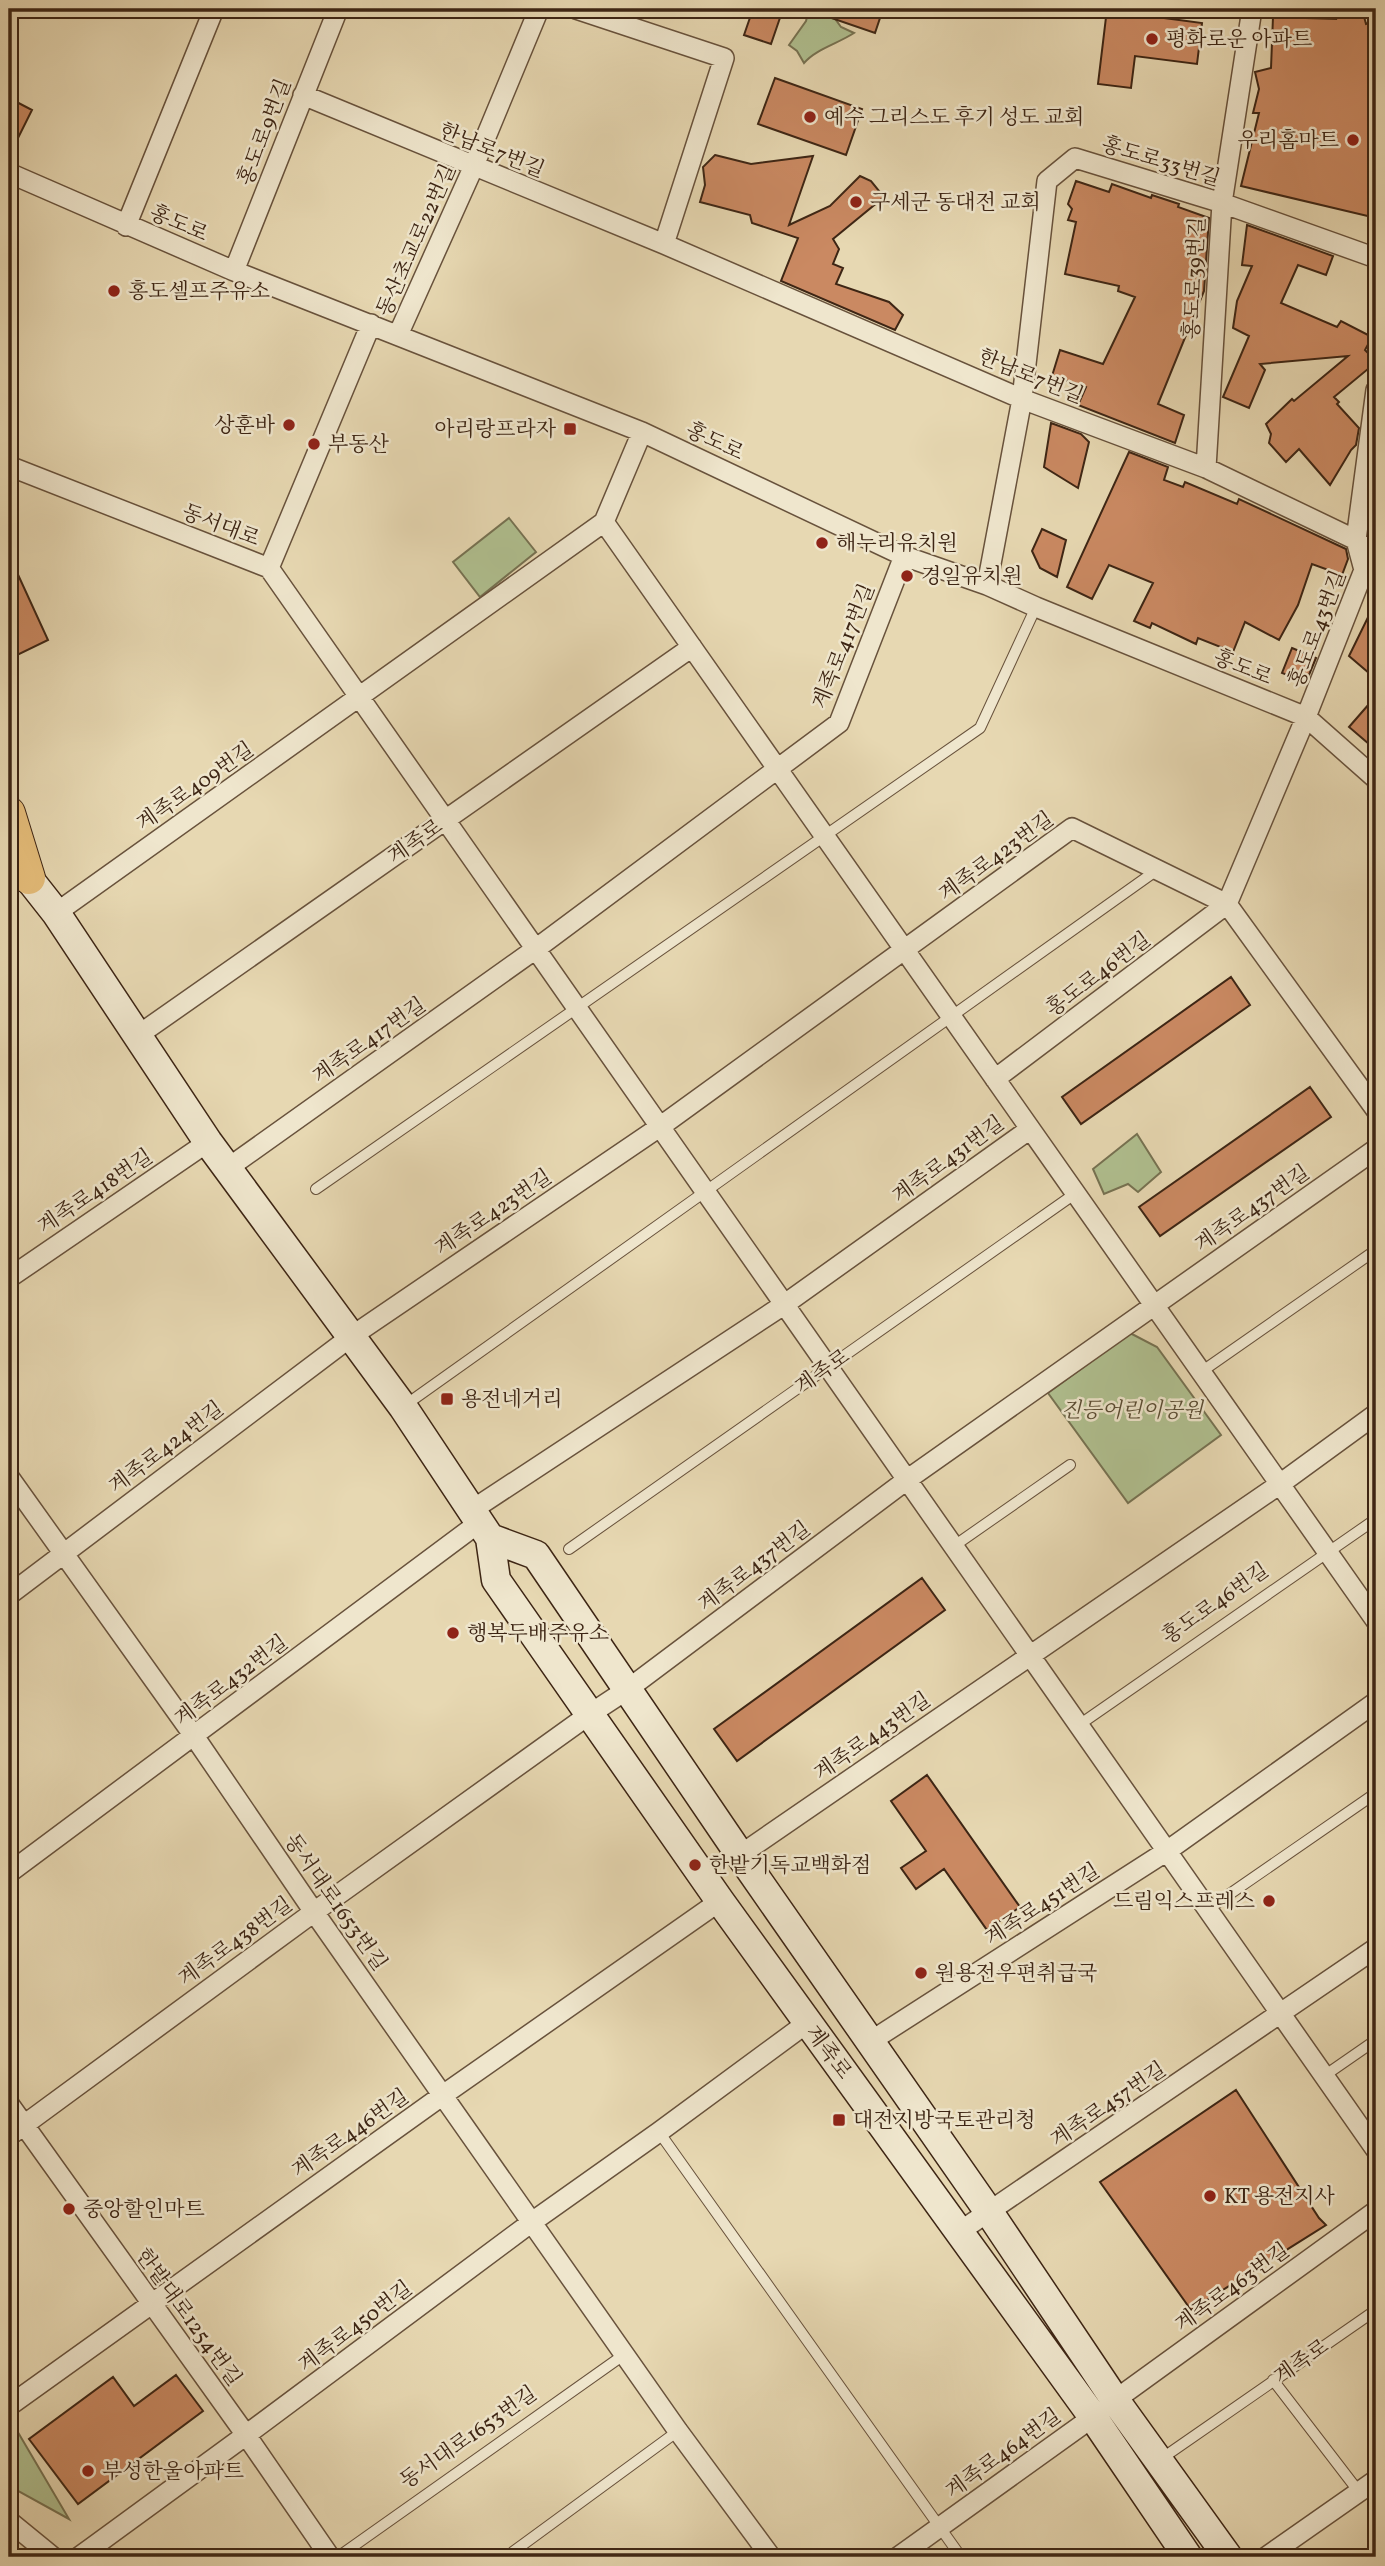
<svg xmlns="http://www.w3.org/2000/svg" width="1385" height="2566" font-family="Vollkorn,'Noto Serif KR',serif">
	<rect width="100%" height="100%" fill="#e7d8b2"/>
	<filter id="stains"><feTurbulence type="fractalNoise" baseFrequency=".00286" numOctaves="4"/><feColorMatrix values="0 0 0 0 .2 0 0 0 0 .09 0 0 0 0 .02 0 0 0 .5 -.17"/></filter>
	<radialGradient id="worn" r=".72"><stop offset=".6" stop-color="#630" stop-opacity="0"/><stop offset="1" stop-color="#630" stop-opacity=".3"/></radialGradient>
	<path fill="#b0c090" stroke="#767252" stroke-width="2" d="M809,9H839L836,20L841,27L854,33C837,44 816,49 804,63L797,51L789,45L806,21Z
		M509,518L536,552L480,597L453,562Z
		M1137,1134L1161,1172L1138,1192L1128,1184L1104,1194L1093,1169Z
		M1130,1333L1157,1347L1221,1435L1128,1503L1048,1393Z
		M9,2417L69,2519L9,2486Z"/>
	<path fill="#ca8962" stroke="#3d2514" stroke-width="2" d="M753,9H783L771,44L744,35Z
		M814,9H883L875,33L814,12Z
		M1107,9H1142V15L1202,23L1197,64L1135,56L1131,88L1098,84Z
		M1334,9H1362L1366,24L1376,21L1370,126H1376V218L1241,186L1259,113H1253L1259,89L1255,72L1271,68L1273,17L1336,19Z
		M775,78L862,109L846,155L758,124Z
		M9,98L32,110L9,156Z
		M715,155L751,164L813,156L789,225L830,206L860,176L871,181L884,197L833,239L839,249L833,264L843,268L836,284L889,302L903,315L895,330L781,281L798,238L752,223L750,215L700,202L705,185L703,167Z
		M1076,181L1109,192L1112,184L1151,198L1152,195L1179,204L1178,207L1209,218L1204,291L1158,404L1184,415L1175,443L1078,405L1086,387L1052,376L1060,350L1103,364L1135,297L1118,291L1119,286L1065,274L1076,222L1068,220L1072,209L1068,204Z
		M1247,225L1333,256L1326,275L1298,265L1281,303L1337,327L1341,321L1372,337L1365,350L1373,358L1368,369L1334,397L1339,402L1337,404L1359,428L1356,445L1351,450L1330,485L1299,449L1286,462L1269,443L1271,434L1266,424L1292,399L1294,401L1348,356L1260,364L1265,370L1249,408L1223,397L1249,336L1233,328L1237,301L1252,266L1242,265Z
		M1051,423L1081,434L1089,442L1078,488L1044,467Z
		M1129,452L1168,467L1164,480L1183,487L1185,482L1237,504L1239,499L1346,549L1348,559L1342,575L1312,564L1298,605L1279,640L1245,622L1233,652L1198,638L1196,644L1152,623L1150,628L1134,621L1153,583L1109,565L1092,599L1067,587Z
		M1042,529L1066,540L1057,577L1040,568L1032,551Z
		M9,555L48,640L9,659Z
		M1376,601V679L1349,656Z
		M1292,648L1316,658L1306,682L1282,673Z
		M1376,696V750L1349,727Z
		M1231,977L1250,1005L1081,1124L1062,1097Z
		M1310,1087L1331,1117L1160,1236L1139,1207Z
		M922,1578L945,1610L737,1761L714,1729Z
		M927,1775L1020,1907L987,1930L944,1869L916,1889L901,1868L926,1851L891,1801Z
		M1236,2090L1319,2218L1326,2225L1191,2310L1100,2182Z
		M176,2375L203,2411L78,2504L29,2439L113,2377L134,2406Z"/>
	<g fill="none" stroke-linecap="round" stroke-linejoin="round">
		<defs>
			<path id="lane" d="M316,1189L980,728L1036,607
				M1201,1372L1376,1250
				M404,1406L1157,870
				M954,1546L1070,1465
				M569,1549L1076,1193
				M1079,1725L1376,1519
				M1208,1909L1376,1793
				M1324,2076L1376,2040
				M659,2132L961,2557
				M1273,2380L1359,2492
				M1161,2459L1376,2310
				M338,2557L625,2354
				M506,2557L678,2431"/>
			<path id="street" d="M576,9L724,58L664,244
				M303,95L664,244L1022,399L1206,468L1356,540L1376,559
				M9,173L234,271L642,432L904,556L987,585L1036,607L1306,717L1376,779
				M126,226L214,9
				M234,271L338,9
				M398,335L473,168L539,9
				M9,466L269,568L1376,2150
				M1206,468L1222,203L1252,9
				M604,522L1376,1621
				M269,568L371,324
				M987,585L1022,399L1047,181L1075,158L1222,203L1376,258
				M56,913L604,522L642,432
				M137,1036L692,647
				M995,1079L1227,904L1306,717L1364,570L1356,540L1376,390
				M228,1168L537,948L839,723L904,556
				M9,1278L208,1142
				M9,1477L194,1736L314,1912L678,2431L771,2557
				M472,1510L785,1304L1030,1129
				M9,1595L352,1336L661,1126L1072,828L1227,904L1376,1110
				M740,1855L1280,1484L1376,1414
				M9,1873L480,1522
				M871,2041L1167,1851L1376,1702
				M9,2104L246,2435L330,2557
				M9,2136L314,1912L590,1714L628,1689L908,1479L1376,1149
				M959,2232L1376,1948
				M1115,2400L1376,2211
				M9,2406L443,2095L720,1901
				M9,2521L53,2557
				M79,2557L246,2435L532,2222L659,2132L807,2023
				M898,2557L1093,2417
				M1266,2557L1376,2480"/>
			<path id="secondary" d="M15,861L56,913L208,1142L403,1407L490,1538L496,1580L720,1901L1093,2417L1188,2557
				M490,1538L536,1555L740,1855L989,2212L1115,2400L1228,2557"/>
			<path id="primary" d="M9,813L29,878"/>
		</defs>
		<use href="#lane" stroke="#68523c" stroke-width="12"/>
		<use href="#street" stroke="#68523c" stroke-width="22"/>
		<use href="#secondary" stroke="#3d2514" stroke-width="31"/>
		<use href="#primary" stroke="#3d2514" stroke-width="34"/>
		<use href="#lane" stroke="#efe6cd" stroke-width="10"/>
		<use href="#street" stroke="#efe6cd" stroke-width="19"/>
		<use href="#secondary" stroke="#efe6cd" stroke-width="28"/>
		<use href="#primary" stroke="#e4bc79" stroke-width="32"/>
	</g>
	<g fill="#8f2418" stroke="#efe6cd" stroke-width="2.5">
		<circle cx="1152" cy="39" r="7"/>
		<circle cx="810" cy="117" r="7"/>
		<circle cx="1353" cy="140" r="7"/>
		<circle cx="856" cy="202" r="7"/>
		<circle cx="114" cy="291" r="7"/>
		<circle cx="289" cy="425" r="7"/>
		<rect x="563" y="422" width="14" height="14" rx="3.5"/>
		<circle cx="314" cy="444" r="7"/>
		<circle cx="822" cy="543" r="7"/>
		<circle cx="907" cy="576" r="7"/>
		<rect x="440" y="1392" width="14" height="14" rx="3.5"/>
		<circle cx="453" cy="1633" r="7"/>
		<circle cx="695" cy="1865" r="7"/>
		<circle cx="1269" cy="1901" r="7"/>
		<circle cx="921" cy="1973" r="7"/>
		<rect x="832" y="2113" width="14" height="14" rx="3.5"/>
		<circle cx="1210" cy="2196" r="7"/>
		<circle cx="69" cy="2209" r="7"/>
		<circle cx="88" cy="2471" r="7"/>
	</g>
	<g text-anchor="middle" stroke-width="5" stroke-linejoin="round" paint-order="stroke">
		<g font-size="21" fill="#3d2514" stroke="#efe6cd" text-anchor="start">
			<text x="1166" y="46">평화로운 아파트</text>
			<text x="824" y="124">예수 그리스도 후기 성도 교회</text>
			<text x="1339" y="147" text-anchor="end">우리홈마트</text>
			<text x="870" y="209">구세군 동대전 교회</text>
			<text x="128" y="298">홍도셀프주유소</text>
			<text x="275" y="432" text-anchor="end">상훈바</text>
			<text x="556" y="436" text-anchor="end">아리랑프라자</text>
			<text x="328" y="451">부동산</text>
			<text x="836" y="550">해누리유치원</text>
			<text x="921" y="583">경일유치원</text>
			<text x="461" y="1406">용전네거리</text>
			<text x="467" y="1640">행복두배주유소</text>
			<text x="709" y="1872">한밭기독교백화점</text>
			<text x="1255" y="1908" text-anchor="end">드림익스프레스</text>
			<text x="935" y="1980">원용전우편취급국</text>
			<text x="853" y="2127">대전지방국토관리청</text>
			<text x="1224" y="2203">KT 용전지사</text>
			<text x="83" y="2216">중앙할인마트</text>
			<text x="102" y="2478">부성한울아파트</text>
		</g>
		<g font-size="21" fill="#3d2514" stroke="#efe6cd">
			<text transform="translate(264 132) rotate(-69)" y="7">홍도로9번길</text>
			<text transform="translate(492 150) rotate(22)" y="7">한남로7번길</text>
			<text transform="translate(1161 161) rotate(17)" y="7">홍도로33번길</text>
			<text transform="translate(179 223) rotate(23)" y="7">홍도로</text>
			<text transform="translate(416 240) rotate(-66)" y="7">동산초교로22번길</text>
			<text transform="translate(1194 278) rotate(-87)" y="7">홍도로39번길</text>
			<text transform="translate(1031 376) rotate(22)" y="7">한남로7번길</text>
			<text transform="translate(715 441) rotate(25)" y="7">홍도로</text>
			<text transform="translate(221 525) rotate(21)" y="7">동서대로</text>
			<text transform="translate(1317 629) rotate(-69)" y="7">홍도로43번길</text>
			<text transform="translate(843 646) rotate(-68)" y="7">계족로417번길</text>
			<text transform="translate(1243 667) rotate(22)" y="7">홍도로</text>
			<text transform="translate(195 786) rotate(-35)" y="7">계족로409번길</text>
			<text transform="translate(415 841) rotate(-35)" y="7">계족로</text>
			<text transform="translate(996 856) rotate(-36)" y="7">계족로423번길</text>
			<text transform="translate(1098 974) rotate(-37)" y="7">홍도로46번길</text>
			<text transform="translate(369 1040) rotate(-35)" y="7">계족로417번길</text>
			<text transform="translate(948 1159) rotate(-36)" y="7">계족로431번길</text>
			<text transform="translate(95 1191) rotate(-34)" y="7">계족로418번길</text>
			<text transform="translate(1252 1208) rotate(-35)" y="7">계족로437번길</text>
			<text transform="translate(493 1212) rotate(-34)" y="7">계족로423번길</text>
			<text transform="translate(822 1371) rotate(-35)" y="7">계족로</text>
			<text transform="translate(166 1447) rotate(-37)" y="7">계족로424번길</text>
			<text transform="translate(754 1566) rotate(-37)" y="7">계족로437번길</text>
			<text transform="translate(1215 1603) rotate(-35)" y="7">홍도로46번길</text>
			<text transform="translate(231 1680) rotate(-37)" y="7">계족로432번길</text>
			<text transform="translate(872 1736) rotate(-35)" y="7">계족로443번길</text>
			<text transform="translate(336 1902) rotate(55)" y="7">동서대로1653번길</text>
			<text transform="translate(1042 1904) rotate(-33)" y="7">계족로451번길</text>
			<text transform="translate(235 1941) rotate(-36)" y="7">계족로438번길</text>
			<text transform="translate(829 2052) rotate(53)" y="7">계족로</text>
			<text transform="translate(1108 2104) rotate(-34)" y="7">계족로457번길</text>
			<text transform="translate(350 2133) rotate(-35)" y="7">계족로446번길</text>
			<text transform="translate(1232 2287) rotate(-36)" y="7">계족로463번길</text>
			<text transform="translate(189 2317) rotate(54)" y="7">한밭대로1254번길</text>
			<text transform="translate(355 2326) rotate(-37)" y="7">계족로450번길</text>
			<text transform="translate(1301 2361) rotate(-35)" y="7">계족로</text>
			<text transform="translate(468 2437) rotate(-35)" y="7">동서대로1653번길</text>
			<text transform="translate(1003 2453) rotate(-36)" y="7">계족로464번길</text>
		</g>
		<g font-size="21" font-style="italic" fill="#5a4c33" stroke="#efe6cd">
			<text x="1132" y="1417">진등어린이공원</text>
		</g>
	</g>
	<rect width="1385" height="2566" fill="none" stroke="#e7d8b2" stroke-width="35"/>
	<rect x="10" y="10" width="1364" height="2545" fill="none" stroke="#3d2514" stroke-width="3.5"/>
	<rect x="18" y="18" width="1350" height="2531" fill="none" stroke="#3d2514" stroke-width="2"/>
	<rect width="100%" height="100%" filter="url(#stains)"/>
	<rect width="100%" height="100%" fill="url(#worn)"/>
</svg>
